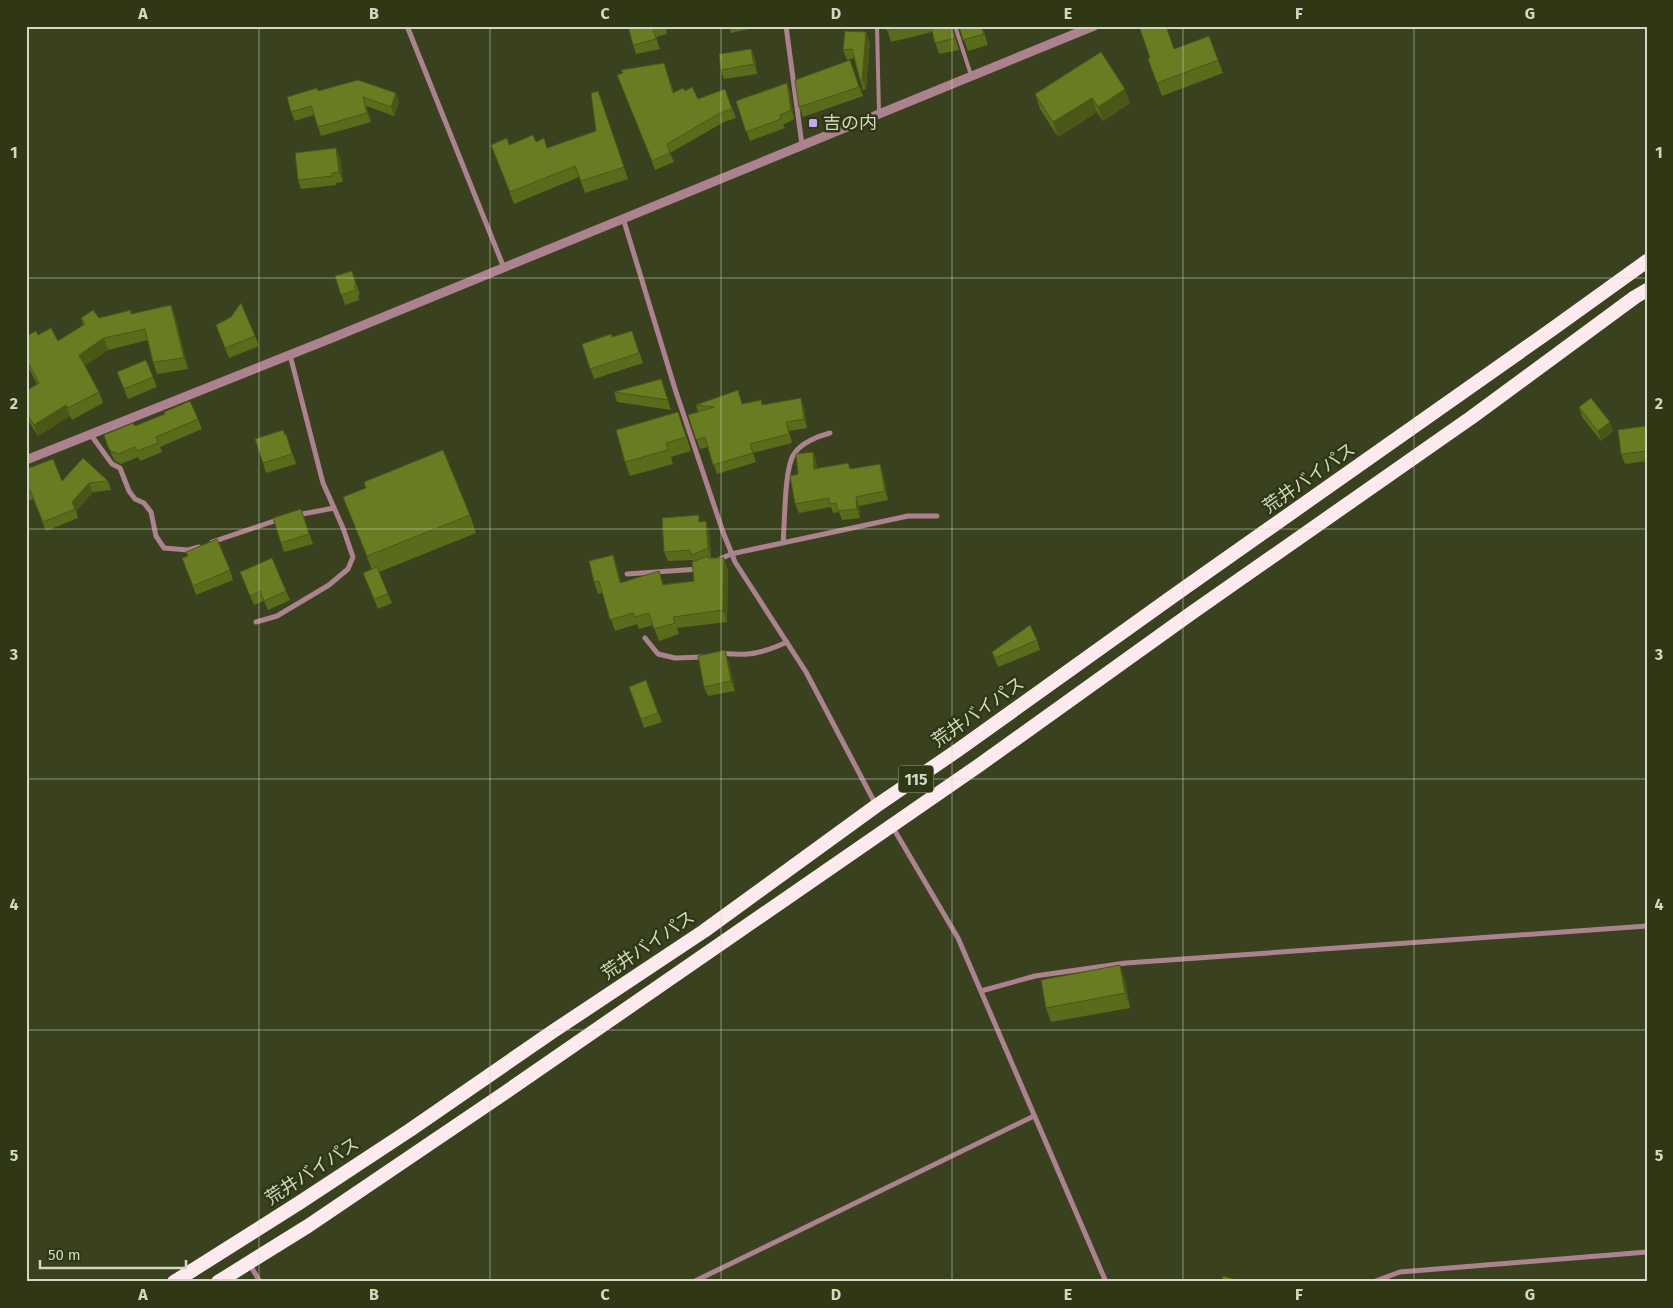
<svg xmlns="http://www.w3.org/2000/svg" width="1673" height="1308" font-family="'Fira Sans','Noto Sans JP',sans-serif">
	<rect width="100%" height="100%" fill="#39411f"/>
	<g fill="none" stroke-linecap="round" stroke-linejoin="round">
		<path stroke="#ab828d" stroke-width="4" d="M877,26L879,113
			M955,26L971,75"/>
		<path stroke="#ab828d" stroke-width="5" d="M407,26L504,268
			M786,26L802,145
			M623,218L675,389L723,532L735,562L806,672L876,805
			M91,435L112,464L120,468L129,491L135,499L144,503L151,512L156,536L164,548L188,550L199,547
			M297,515L334,508
			M212,542L280,519
			M783,543C785,523 784,469 794,454C801,443 818,436 830,433
			M716,561L731,554L908,516H937
			M627,574L699,569
			M256,622L277,616L329,585L348,569L353,557L343,528L323,483L290,355
			M645,638L658,654L675,658L704,657
			M720,654C729,653 738,655 748,654C762,653 774,648 787,642
			M892,826L958,938L1106,1282
			M981,991L1035,976L1126,963L1647,926
			M249,1263L260,1282
			M693,1282L1034,1116
			M1373,1282L1400,1272L1647,1252"/>
		<path stroke="#ab828d" stroke-width="9" d="M26,460L332,338L1094,26"/>
		<path stroke="#fceaef" stroke-width="14" d="M174,1282L299,1203L410,1130L552,1032L704,931L876,806L958,750L1176,594L1551,330L1647,261
			M218,1282L308,1226L506,1092L978,766L1193,612L1472,417L1635,297L1647,290"/>
	</g>
	<path fill="#5b6b1c" d="M628,26H674L666,28L667,34L656,37L660,49L636,54Z
		M729,26H758V27L731,33Z
		M886,26H952L959,50L939,54L932,32L891,42Z
		M959,26H982L988,45L968,51Z
		M1209,36L1223,73L1162,96L1148,59Z
		M870,42L866,89L863,90L860,80L854,58L847,60L843,50Z
		M751,49L755,58L757,74L724,79L721,70Z
		M1101,52L1130,103L1103,121L1097,112L1058,137L1040,109L1035,94Z
		M850,60L863,96L803,117L799,107Z
		M667,72L674,93L685,91L698,99L725,89L736,118L724,122L670,153L674,162L655,170L621,84Z
		M787,83L790,92L794,119L783,125L785,128L750,141L736,101Z
		M318,91L399,102L394,116L366,106L371,122L321,136L314,115L295,121L291,112Z
		M598,91L628,179L585,193L579,177L514,204L491,145H509L536,142L547,148L596,131Z
		M336,148L340,158L343,182L336,183V185L301,189L298,180Z
		M352,271L360,295H358L359,300L345,305L335,276Z
		M132,314L175,316L188,369L157,374L153,362L148,340L108,350L84,366L99,392L103,403L72,420L70,416L38,436L26,417V391L37,384L26,363V336L38,335L58,341L83,325L81,318H99Z
		M216,325L255,336L259,346L229,358Z
		M632,331L643,363L594,379L582,344L612,337Z
		M117,372L153,377L157,387L128,399Z
		M661,379L671,410L617,402L614,392Z
		M761,400L763,405L804,407L807,428L789,431L792,443L753,453L756,462L717,474L708,447L700,449L688,415L698,412L696,405L743,404Z
		M1579,407L1613,431L1601,441L1582,417Z
		M198,419L202,429L160,447L162,452L140,461L138,457L121,464L115,461L112,456L104,435L135,426Z
		M683,426L691,451L671,457L673,464L630,476L625,462Z
		M1647,430V461L1625,464L1621,454Z
		M286,434L296,464L266,473L263,463L285,435Z
		M813,452L816,461L817,468L848,463L851,469L883,473L888,500L859,506L860,518L842,520L839,512L833,513L831,507L799,513L795,504L798,474Z
		M26,469L62,481H108L111,490L93,492L76,511L78,518L46,531L33,499L26,502Z
		M343,497L470,515L476,533L379,572L392,603L378,609L363,573L372,570Z
		M301,509L313,544L284,552L281,543Z
		M701,521L709,531L711,558H724L728,570L727,622L677,628L679,634L659,641L653,625L639,629L637,624L615,631L602,593L598,594L594,582L613,555L617,567L621,583L664,584L694,581L693,560L668,561L664,552Z
		M188,556L230,570L233,580L196,595L182,558Z
		M240,572L286,591L290,600L268,610L264,601L254,605Z
		M1037,640L1040,650L998,667L992,652Z
		M728,660L735,691L708,696L704,687Z
		M646,680L662,722L644,728L629,687Z
		M1125,980L1130,1008L1051,1022L1046,1008Z"/>
	<path fill="#4a5717" d="M866,32L870,42L866,89L862,80Z
		M751,49L755,58L757,74L754,64Z
		M787,83L790,92L794,119L791,110Z
		M1125,89L1130,103L1103,121L1098,107Z
		M396,93L399,102L394,116L391,107Z
		M363,97L366,106L371,122L367,113Z
		M1092,98L1097,112L1058,137L1053,122Z
		M336,148L340,158L343,182L339,172Z
		M171,305L175,316L188,369L184,358Z
		M104,338L108,350L83,367L79,355Z
		M801,398L804,407L807,428L804,419Z
		M66,405L70,416L38,436L34,425Z
		M1610,422L1613,431L1601,441L1598,431Z
		M813,452L816,461L818,478L814,469Z
		M880,464L883,473L888,500L885,491Z
		M89,483L93,492L76,511L72,502Z
		M856,497L859,506L860,518L857,509Z
		M706,521L709,531L711,558L708,548Z
		M613,555L617,567L624,595L620,583Z
		M724,558L728,570L727,622L723,610Z
		M725,650L728,660L735,691L731,681Z
		M1120,965L1125,980L1130,1008L1125,993Z"/>
	<path fill="#6a7c21" stroke="#4a5717" d="M628,26H657L653,28L656,39L633,45Z
		M886,26H905L887,31Z
		M931,26H951L955,38L935,43Z
		M959,26H981L984,34L963,40Z
		M1139,26H1166L1174,49L1209,36L1218,60L1157,83L1148,59L1150,58Z
		M845,31L866,32L862,80H860L852,49L843,50Z
		M751,49L754,64L721,70L719,54Z
		M1101,52L1125,89L1098,107L1092,98L1053,122L1035,94Z
		M850,60L859,87L799,107L795,80Z
		M664,63L673,93L683,88L685,91L692,87L698,99L725,89L732,109L720,113L667,144L670,153L652,161L617,75L623,73L621,70Z
		M358,80L396,93L391,107L363,97L367,113L318,127L311,106L291,112L287,97L317,88L318,91Z
		M787,83L791,110L780,115L781,119L746,132L736,101Z
		M598,91L624,167L581,181L575,166L510,192L491,145L507,138L509,145L533,135L536,142L544,138L547,148L596,131L591,93Z
		M336,148L339,172L332,173V176L298,180L295,153Z
		M352,271L356,285L354,286L356,290L341,295L335,276Z
		M241,303L255,336L225,348L216,325L231,317Z
		M171,305L184,358L153,362L145,329L104,338L79,355L99,392L68,408L66,405L34,425L26,412V391L39,383L26,359V336L36,331L38,335L51,328L58,341L85,324L81,318L93,310L99,318L131,310V314Z
		M632,331L639,353L590,369L582,344L611,334L612,337Z
		M146,360L153,377L124,389L117,372Z
		M661,379L668,400L614,392Z
		M738,390L742,404L761,400L762,405L801,398L804,419L786,422L789,434L750,444L753,453L713,465L705,437L696,440L688,415L714,407L696,405Z
		M1591,398L1610,422L1598,431L1579,407Z
		M190,401L198,419L156,437L158,443L137,451L135,447L118,454L111,451L108,447L104,435L133,423L135,426L165,414L164,412Z
		M678,412L686,437L666,443L668,450L625,462L616,430Z
		M1645,426L1647,436V451L1621,454L1618,430Z
		M283,430L285,435L286,434L292,454L263,463L255,439Z
		M443,450L470,515L367,556L343,497L366,488L364,482Z
		M813,452L814,469L848,463L850,469L880,464L885,491L856,497L857,509L838,511L836,503L830,504L829,498L795,504L790,476L798,474L796,454Z
		M83,458L108,481L89,483L72,502L75,509L43,522L30,490L26,491V469L53,459L62,481Z
		M301,509L309,534L281,543L273,518Z
		M699,515V522L706,521L708,548L692,555H691L690,550L664,552L662,518Z
		M217,539L230,570L193,586L182,558L188,556L186,552Z
		M613,555L620,583L659,571L663,585L694,581L692,562L708,556V558H724L723,610L673,617L675,623L654,629L649,613L635,617L633,613L610,620L599,581L594,582L589,561Z
		M272,558L286,591L264,601L260,591L250,596L240,572Z
		M377,567L388,594L374,599L363,573Z
		M1030,625L1037,640L995,658L992,652Z
		M725,650L731,681L704,687L698,656Z
		M646,680L658,713L641,719L629,687Z
		M1120,965L1125,993L1046,1008L1041,980Z
		M1223,1276L1237,1280L1236,1282H1221Z"/>
	<path fill="none" stroke="#d2d8c4" stroke-width="1" stroke-opacity="0.55" d="M259,26V1282M490,26V1282M721,26V1282M952,26V1282M1183,26V1282M1414,26V1282M26,278H1647M26,529H1647M26,779H1647M26,1030H1647"/>
	<rect fill="#c2a7f2" stroke="#2f3715" stroke-width="2" x="808" y="118" width="10" height="10" rx="2.5"/>
	<g text-anchor="middle" stroke-width="5" stroke-linejoin="round" paint-order="stroke">
		<rect fill="#2f3715" stroke="#a1a890" stroke-width="1" x="898.5" y="765.5" width="35" height="27" rx="4"/>
		<g font-size="16" font-weight="bold" fill="#d2d8c4">
			<text x="916" y="785">115</text>
		</g>
		<g font-size="18" fill="#d2d8c4" stroke="#2f3715" text-anchor="start">
			<text x="823" y="129">吉の内</text>
		</g>
		<g font-size="18" fill="#d2d8c4" stroke="#2f3715">
			<text transform="translate(1309 478) rotate(-35)" y="6">荒井バイパス</text>
			<text transform="translate(978 712) rotate(-35)" y="6">荒井バイパス</text>
			<text transform="translate(648 945) rotate(-34)" y="6">荒井バイパス</text>
			<text transform="translate(312 1171) rotate(-33)" y="6">荒井バイパス</text>
		</g>
	</g>
	<rect width="1673" height="1308" fill="none" stroke="#2f3715" stroke-width="55"/>
	<path d="M40 1260v8h146v-8" fill="none" stroke="#d2d8c4" stroke-width="2.5"/>
	<text x="48" y="1260" font-size="15" fill="#d2d8c4" stroke="#2f3715" stroke-width="4" paint-order="stroke">50 m</text>
	<rect x="28" y="28" width="1618" height="1252" fill="none" stroke="#d2d8c4" stroke-width="2"/>
	<g font-size="16" text-anchor="middle" font-weight="bold" fill="#d2d8c4">
		<text x="143" y="19">A</text>
		<text x="374" y="19">B</text>
		<text x="605" y="19">C</text>
		<text x="836" y="19">D</text>
		<text x="1068" y="19">E</text>
		<text x="1299" y="19">F</text>
		<text x="1530" y="19">G</text>
		<text x="14" y="158">1</text>
		<text x="1659" y="158">1</text>
		<text x="14" y="409">2</text>
		<text x="1659" y="409">2</text>
		<text x="14" y="660">3</text>
		<text x="1659" y="660">3</text>
		<text x="14" y="910">4</text>
		<text x="1659" y="910">4</text>
		<text x="14" y="1161">5</text>
		<text x="1659" y="1161">5</text>
		<text x="143" y="1300">A</text>
		<text x="374" y="1300">B</text>
		<text x="605" y="1300">C</text>
		<text x="836" y="1300">D</text>
		<text x="1068" y="1300">E</text>
		<text x="1299" y="1300">F</text>
		<text x="1530" y="1300">G</text>
	</g>
</svg>
